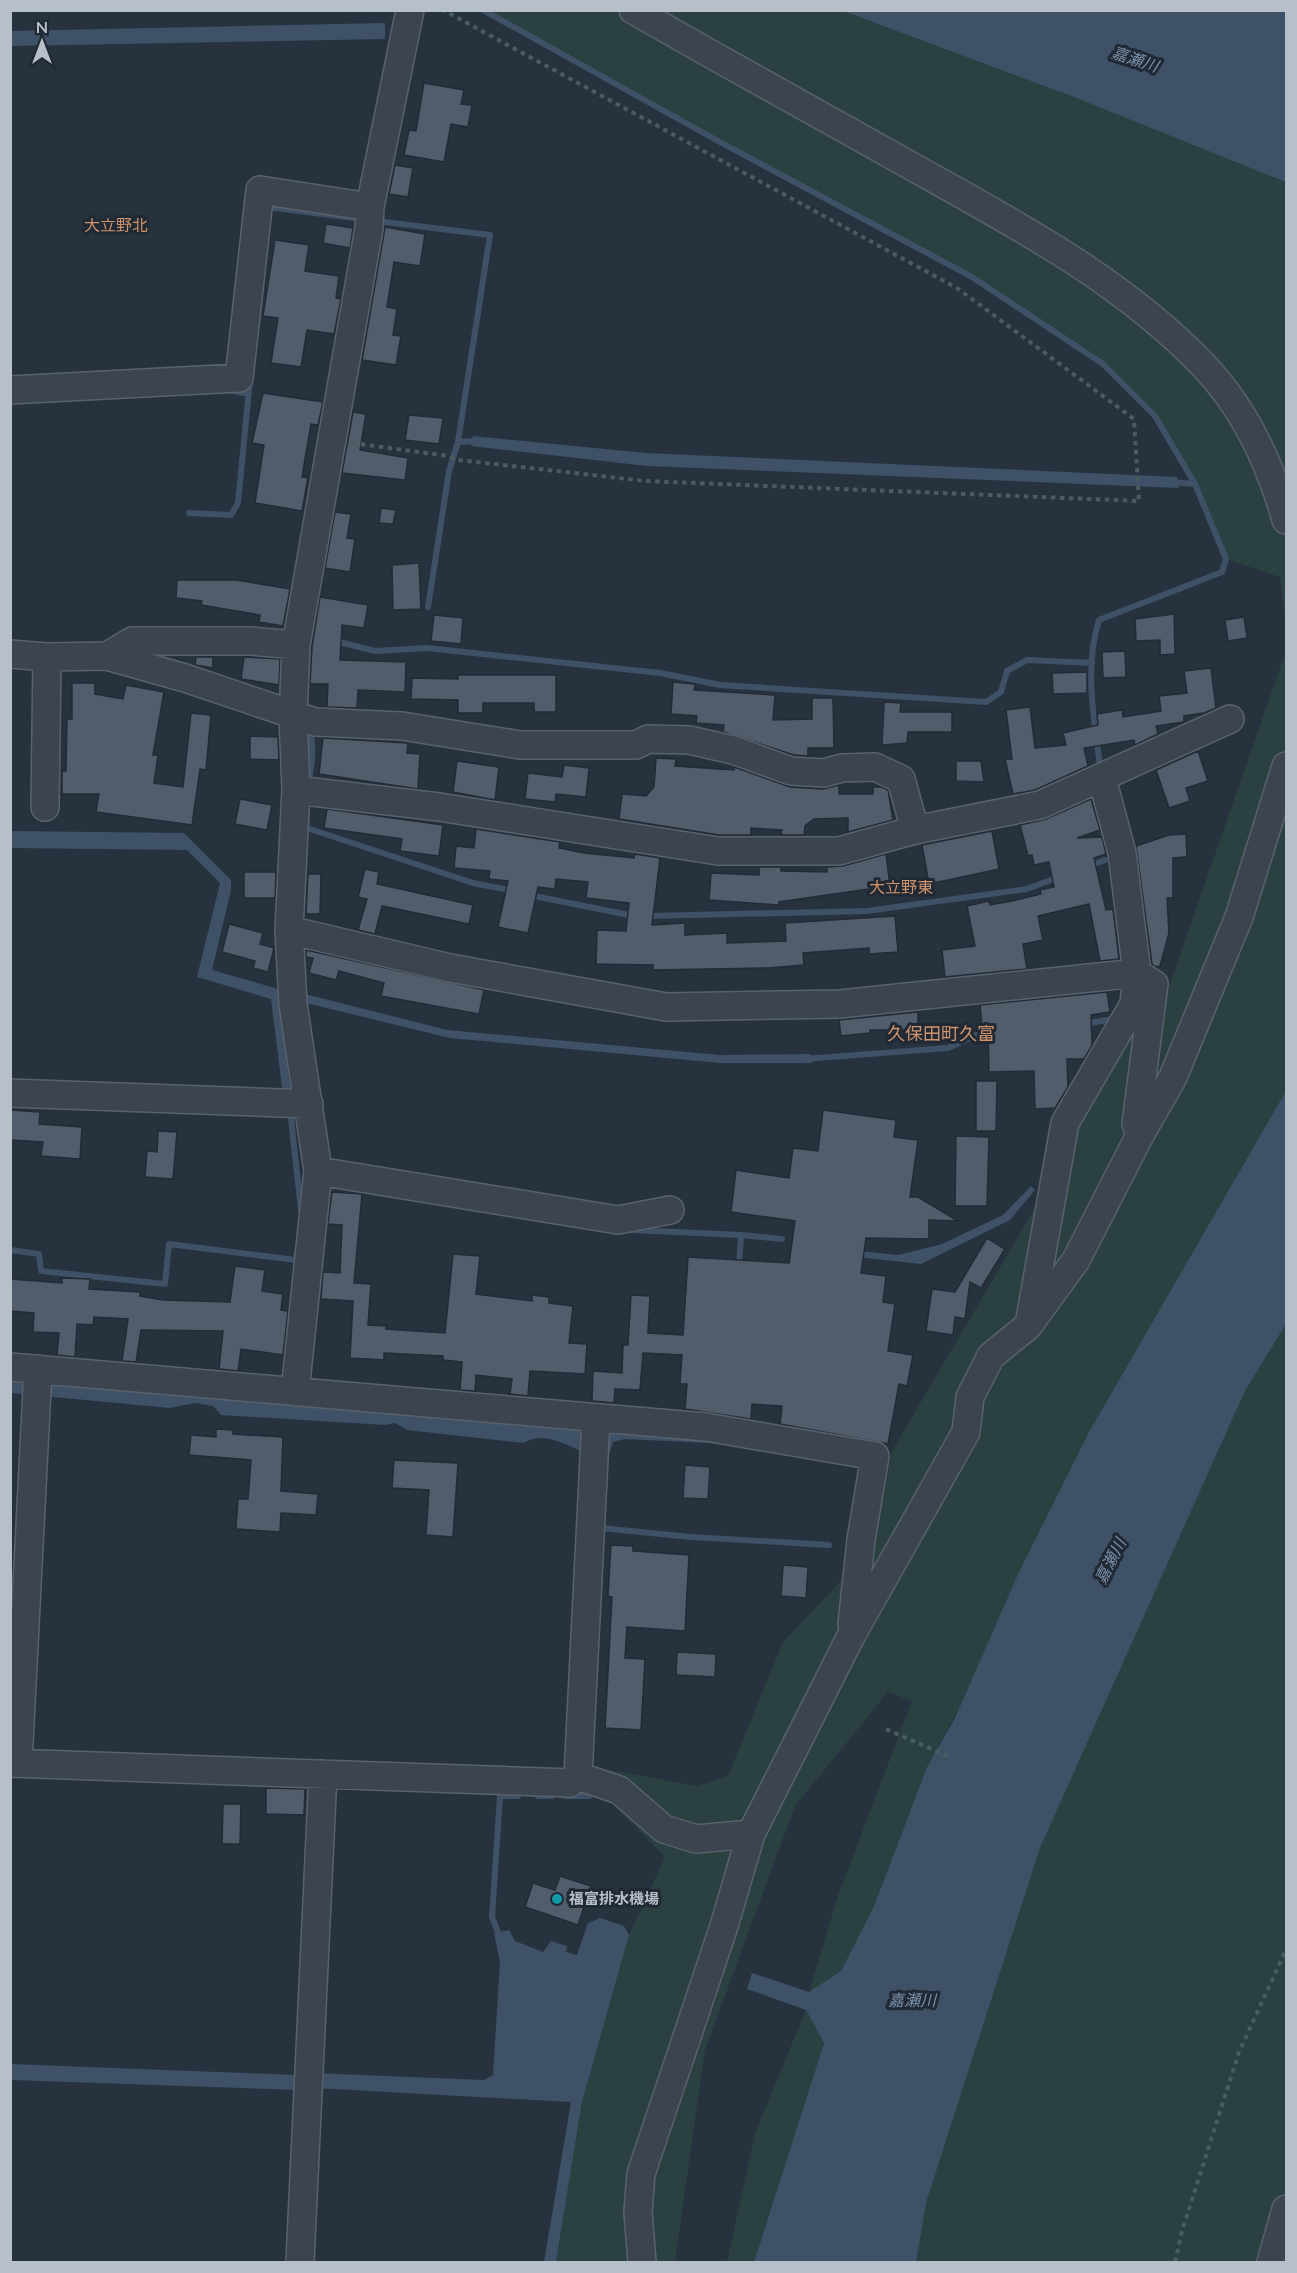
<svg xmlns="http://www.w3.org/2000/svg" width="1297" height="2273" font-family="Lato,'Noto Sans JP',sans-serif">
	<rect width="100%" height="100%" fill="#27323f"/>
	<path fill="#2a4041" d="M483,11H843L1074,97L1286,159V626L1280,577L1226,559L1195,484L1155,416L1103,364L972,277L718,141Z
		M1286,651V1117L927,1767L874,1906L841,1971L809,1992L837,1898L912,1701L888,1692L795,1806L705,2050L675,2262H556L582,2102L629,1935L665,1857L612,1803L611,1770L697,1786L728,1776L783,1642L873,1547L892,1451L1062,1162L1134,1016L1160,1012Z
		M1286,1324V2197L1267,2262H911L926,2203L1040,1848L1245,1391Z
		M806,2010L824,2043L754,2262H727L755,2133Z"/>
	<path fill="#3e5167" d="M843,11H1286V182L1074,97Z
		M385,23V39L11,46V31Z
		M473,436L646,453L1177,477L1179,488L647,466L471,446Z
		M306,697C318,746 319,757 305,806Z
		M11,831L184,833L231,880V890L212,970L282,990L283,1001L278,1000L291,1094L283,1095L271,999L197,977L220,883L187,850L11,848Z
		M305,994L447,1030L719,1055L811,1054L812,1063H720L450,1038L306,1003Z
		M1286,1091V1324L1245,1391L1040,1848L926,2203L916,2262H754L824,2043L806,2010L747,1989L752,1973L809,1992L841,1971L874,1906L927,1767L955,1718L1019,1572L1089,1432Z
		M1031,1186L1035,1190L1010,1220L921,1264L858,1257L860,1251L898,1255L942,1244L1003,1215Z
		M10,1376L585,1431V1453C567,1445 542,1430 524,1443L407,1430L395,1423L385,1425L221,1415L213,1406L195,1403L170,1408L11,1393Z
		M605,1432L711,1437L710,1443L624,1439L613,1442L606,1462Z
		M600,1918L624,1926L629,1935L582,2102L556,2262H544L571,2102L314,2088L313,2073L484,2080L493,2075L500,1962L494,1933L509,1930L515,1941L543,1952L551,1941L567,1946L566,1952L577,1955L588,1923Z
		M11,2064L297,2075L298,2090L11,2080Z"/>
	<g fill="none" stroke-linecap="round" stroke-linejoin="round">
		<path stroke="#3e5167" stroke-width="6" d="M483,10L718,141L972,277L1103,364L1155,416L1195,484L1226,559L1222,572L1099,620C1084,666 1094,719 1100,766
			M267,210V207L354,218
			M376,221L490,235L458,442L449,471L428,607
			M229,390L249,394
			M458,442L478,441
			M1171,482L1195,484
			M189,513L231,515L238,503L250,379
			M335,641L375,651L427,648L660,673L720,685L986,702L1001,692L1007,671L1027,660L1092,663
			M304,823V827L473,883L514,891
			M1089,866L1105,860
			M529,895L634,916
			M647,916L867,911L1027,889L1059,877
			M1084,1024L1113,1019
			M804,1059L948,1048L976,1035H994
			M290,1110L301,1210
			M632,1230L741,1235L739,1266
			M741,1235L782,1239
			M10,1250L39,1254L41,1271L165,1284L169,1244L296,1260L297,1253
			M601,1528L691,1537L829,1545
			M538,1796H552
			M565,1796H589
			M501,1940L492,1917L500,1796H518"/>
	</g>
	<path fill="#525d6c" stroke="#222b36" stroke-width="1.5" d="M424,83L464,90L461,104L472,105L468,127L451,124L444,162L404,155L409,130L416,131Z
		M395,165L413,168L408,197L389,194Z
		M326,224L353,228L350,248L323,243Z
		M385,227L425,234L420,266L394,262L387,307L397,309L393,335L401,336L396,365L362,360Z
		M275,240L309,245L305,271L339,276L336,298L341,299L334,334L307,330L301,367L271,363L278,318L263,316Z
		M263,393L323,402L318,425L311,424L302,477L308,478L302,511L255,503L264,445L252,443Z
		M353,412L366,414L360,450L408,458L405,480L342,473Z
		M409,415L443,418L439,444L405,440Z
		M381,508L396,510L393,524L379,523Z
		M335,512L351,514L347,538L355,539L350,572L325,568Z
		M419,563L421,609L393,610L392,565Z
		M177,580H236L290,589L283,626L259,622L260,615L201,605L202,601L176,598Z
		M320,597L368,605L364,628L342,625L340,660L406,662L405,692L358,690L357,708L327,707L328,684H310L312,647Z
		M1174,614L1175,654L1160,655V640L1136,641L1135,619Z
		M434,615L463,618L461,644L431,641Z
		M1244,617L1247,638L1228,641L1225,620Z
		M1125,651L1126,677L1103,678L1102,652Z
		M196,657H213V668L195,665Z
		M244,657L280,659L279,685L241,679Z
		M1211,668L1216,708L1204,713L1184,716V722L1156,726L1158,734L1135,745L1134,740L1084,748L1088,766L1035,790L1013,794L1005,759H1012L1006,710L1030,707L1035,748L1066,745L1063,733L1098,725L1097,714L1122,710L1123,717L1161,711L1159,696L1187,693L1184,671Z
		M1087,672V693L1053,694L1052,673Z
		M458,675H556V712H534V703H483V713H458V700L411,699L412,678L458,679Z
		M673,682L695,684L694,690L775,695L773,720L812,719V698H833L834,748H808V756L794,755L723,732L724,725L696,723L697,716L671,714Z
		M72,683H95V694L123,699L126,685L164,692L153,755H158L154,783L183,787L191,713L211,715L206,770L200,769L192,825L96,812L99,794H62V771H66L67,719H72Z
		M884,702L901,703L900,712H952V732H908L907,743L882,745Z
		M250,736L278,737L279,760L250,759Z
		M323,738L408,743L407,753L420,754L418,789L319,774Z
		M1198,751L1208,781L1186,788L1190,801L1169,808L1156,770Z
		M656,758L676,759L675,766L734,770V767L790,787L823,789L839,785V794H873V787H882L888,790L893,820L848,832V818L814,819L805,826L804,835H781L782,830L751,828V835H719L619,819L622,794L646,796L654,787Z
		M457,761L499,767L495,800L453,792Z
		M956,761H981L984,782L956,781Z
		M564,765L589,768L586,797L556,794L555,802L525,799L528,773L562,777Z
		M240,799L272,805L267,830L235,824Z
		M1091,799L1100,830L1077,838L1102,837L1106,854L1094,858L1106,910L1113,909L1119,959L1100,961L1089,904L1038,916L1043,940L1023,944L1027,969L945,977L942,950L975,946L967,906L989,901L990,905L1012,901L1041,894L1040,890L1054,887L1049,862L1034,865L1032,855L1028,856L1020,825L1046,819Z
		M327,809L443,825L439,856L400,851L402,839L324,828Z
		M476,829L560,842L559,848L584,853L634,858L635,854L660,858L652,925L685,923V935L727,933V943L786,941L785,923L895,916L898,952L869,954V948L803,953L804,965L768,968L653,970V965L596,964L597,930L626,931L629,903L586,898L588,882L556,879L555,889L538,887L528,933L498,927L508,881L489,879L490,871L454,868L456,846L474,848Z
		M992,831L999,869L929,884L922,845Z
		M1186,834L1187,857L1173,858V898H1167L1169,933L1160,966L1156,967L1152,964L1136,846L1169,835Z
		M886,854L890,886L779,902V905L709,900L711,873L759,875V867H781V871L827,872V867L843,866Z
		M365,869L379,872L377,884L473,905L469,924L382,906L375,934L358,930L367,899L358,897Z
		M244,872H276L275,898H244Z
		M308,874H321L320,914H306Z
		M229,924L263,933L260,944L274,948L268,972L253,968L255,961L222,952Z
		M306,950L484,990L479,1014L381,996L384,983L339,971L336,980L309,973L313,958L306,957Z
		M1107,992L1110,1012L1091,1015L1092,1045L1084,1059H1067L1068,1087L1055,1108L1035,1109L1034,1071L989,1072L988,1025L982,1026L980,1005Z
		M918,1012V1030H870V1033L841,1036L839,1020Z
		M976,1081H997L996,1131H976Z
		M10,1110L40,1112L39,1124L82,1127L80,1159L41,1156L43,1142L10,1140Z
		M823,1110L896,1120L894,1137L918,1140L910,1197H918L958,1221L929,1220V1239L866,1238L861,1273L886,1276L883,1302L895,1304L888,1351L913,1355L907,1386L899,1384L888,1444L780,1424L782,1406L752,1404L751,1419L685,1409L687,1384H680L682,1355L643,1353L640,1390L615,1389L614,1403L592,1401L593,1371L622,1373L623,1345H628L631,1295L650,1296L648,1333L683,1335L688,1257L789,1263L795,1221L731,1212L736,1170L789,1178L793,1148L818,1151Z
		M158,1131L177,1132L173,1179L145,1177L147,1151L157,1152Z
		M956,1136L989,1137L987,1206H955Z
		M332,1192L362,1194L354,1283L371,1284L368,1325L386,1326V1329L445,1333L453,1254L480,1256L476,1294L532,1301V1295L549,1297V1303L573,1306L569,1343L587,1344L585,1374L530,1371L528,1396L510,1394L512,1379L476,1375L475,1391L460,1390L462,1362L443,1360V1356L384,1353V1360L350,1358L353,1301L321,1299L323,1272L340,1273L342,1225L328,1224Z
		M987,1238L1005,1249L981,1288L970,1282L965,1319L955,1317L953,1335L926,1331L932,1289L955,1292Z
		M235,1266L265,1270L262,1291L283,1294L281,1310L288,1311L283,1355L241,1349L238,1371L219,1369L223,1331L141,1330L136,1362L122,1361L128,1319L94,1317L93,1325L77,1324L75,1357L57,1355L59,1333L33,1332L34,1313L10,1311V1279L62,1283V1278L90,1279L89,1289L140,1292V1296L163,1300L230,1302Z
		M216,1429L233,1430V1434L283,1437L281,1491L318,1494L316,1515L281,1513L280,1532L236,1529L238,1499H248L251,1460L189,1455L191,1435L216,1437Z
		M394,1460L458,1463L453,1537L426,1535L429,1490L392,1488Z
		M685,1465L710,1467L708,1499L683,1498Z
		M611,1545L633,1546V1551L689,1555L685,1631L627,1627L625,1658L645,1659L641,1730L605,1728L612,1597L608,1596Z
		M783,1565L808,1567L806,1598L781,1596Z
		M677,1652L716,1654L715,1677L676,1675Z
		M266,1788L305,1789L304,1815L266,1814Z
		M223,1804H241L240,1844H222Z
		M560,1876L591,1886L578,1925L525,1907L533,1883L555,1890Z"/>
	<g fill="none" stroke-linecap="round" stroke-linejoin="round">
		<defs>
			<path id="minor" d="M633,10C726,63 820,115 913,167C1015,224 1122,280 1204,366C1245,409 1270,463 1286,520
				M10,390L239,378L260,190L370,207
				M10,654L47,657L107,656L185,678L315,722L402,726L520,745H636L648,739L689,740L733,750L791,771L824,773L842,768L875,767L901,779L915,830
				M107,656L132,641H250L296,645
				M1102,778L1122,853L1137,973L1154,984L1136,1124L1140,1134
				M296,790L439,807L718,851H839L915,830L1040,805L1230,719
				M45,807L47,657
				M289,930L450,968L666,1007L840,1004L1137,973L1134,1004L1065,1123L1030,1319
				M10,1093L309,1104
				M318,1171L618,1220L670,1210
				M10,1367L706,1427L875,1456L861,1540L852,1624
				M295,1392L318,1171L293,1004L289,930L296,790L293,716L296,645L369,228L370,207L410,10
				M10,1763L570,1783L578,1776L596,1418
				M18,1763L38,1369
				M578,1776L619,1790L664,1829L696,1839L751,1834
				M300,2262L323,1774
				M642,2262L638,2212L641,2174L724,1926L751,1834L851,1636L966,1432L970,1397L991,1356L1028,1326L1076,1260L1140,1135L1173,1077L1239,917L1286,766
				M1271,2262L1286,2209"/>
		</defs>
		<use href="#minor" stroke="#59626c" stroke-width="30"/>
		<path stroke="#495d5f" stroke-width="4" stroke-dasharray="4.5 4.5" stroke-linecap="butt" d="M352,443L448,456L458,460L645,481L1139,501L1134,419L957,288L443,10
			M886,1729L950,1757
			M1175,2262L1182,2231L1239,2052L1286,1950"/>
		<use href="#minor" stroke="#3b444f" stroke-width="27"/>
	</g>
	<circle fill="#0f9aa8" stroke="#202934" stroke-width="2" cx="557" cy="1899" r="6"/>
	<g text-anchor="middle" stroke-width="6" stroke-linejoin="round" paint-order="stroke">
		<g font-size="15" font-weight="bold" fill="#b7bfc9" stroke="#202934" text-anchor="start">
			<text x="569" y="1904">福富排水機場</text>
		</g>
		<g font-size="16" font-style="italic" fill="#7a91aa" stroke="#202934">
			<text transform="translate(1135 59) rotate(18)" y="6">嘉瀬川</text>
			<text transform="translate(1110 1561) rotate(-63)" y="6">嘉瀬川</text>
			<text x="912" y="2006">嘉瀬川</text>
		</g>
		<g font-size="16" fill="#cf936c" stroke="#202934">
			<text x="116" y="231">大立野北</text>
			<text x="901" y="893">大立野東</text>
		</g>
		<g font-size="18" fill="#cf936c" stroke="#202934">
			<text x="941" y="1040">久保田町久富</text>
		</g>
	</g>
	<rect width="1297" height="2273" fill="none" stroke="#b7bfc9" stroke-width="24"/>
	<g transform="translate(42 42)" stroke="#202934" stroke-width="4.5" paint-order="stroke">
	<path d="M0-4.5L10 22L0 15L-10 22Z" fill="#b7bfc9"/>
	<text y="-9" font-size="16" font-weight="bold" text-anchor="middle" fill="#b7bfc9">N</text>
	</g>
</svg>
